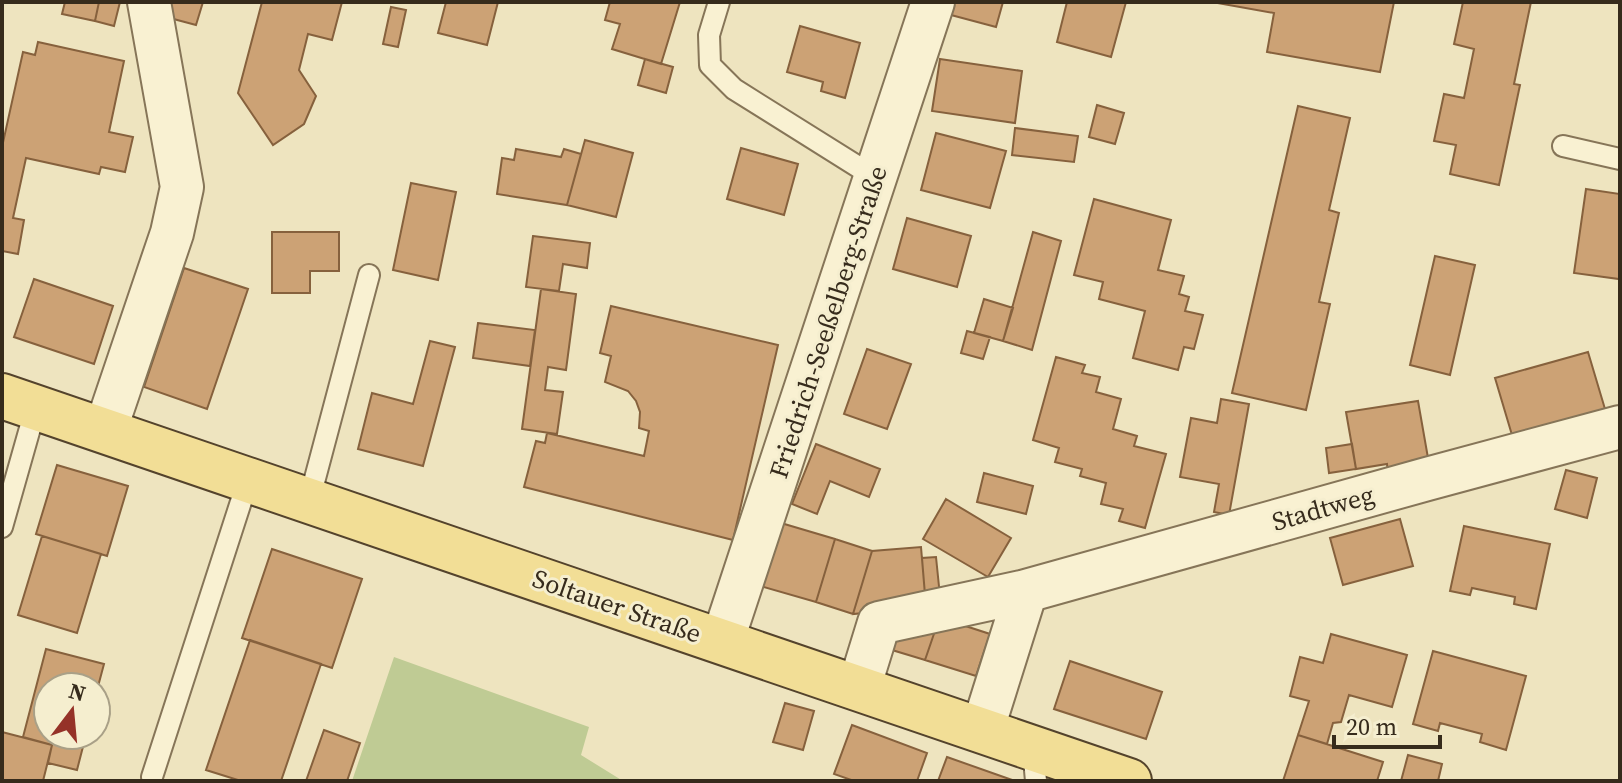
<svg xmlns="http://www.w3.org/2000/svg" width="1622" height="783" font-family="'Source Serif 4',serif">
	<rect width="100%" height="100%" fill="#eee4bf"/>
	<path fill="#bfcb94" d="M394,657L589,727L581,755L623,781H352Z"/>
	<path fill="#cca275" stroke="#86613d" stroke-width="2" d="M65,2H99L95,21L62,14Z
		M99,2H120L114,26L95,21Z
		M170,2H203L196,25L166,17Z
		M262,2H342L332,40L308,34L299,70L316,96L304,124L273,145L238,93Z
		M446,2H498L487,45L438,33Z
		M610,2H680L661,64L612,49L620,24L605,20Z
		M954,2H1003L996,27L951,15Z
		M1067,2H1126L1111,57L1057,42Z
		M1212,2H1394L1380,72L1267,52L1274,13Z
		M1463,2H1531L1514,84L1520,85L1499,185L1450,174L1456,145L1434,141L1444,94L1464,98L1474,49L1454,44Z
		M391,7L406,10L398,47L383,44Z
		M800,26L860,43L845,98L821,91L823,82L787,72Z
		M38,42L124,61L109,132L133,137L125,172L101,167L99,174L26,158L13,218L24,220L18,254L2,251V147L23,52L35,55Z
		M645,59L673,67L666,93L638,85Z
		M940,59L1022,71L1015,123L932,111Z
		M1097,105L1124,113L1115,144L1089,137Z
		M1298,106L1350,118L1329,210L1339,213L1319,302L1330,304L1306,410L1232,393Z
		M1015,128L1078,136L1074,162L1012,155Z
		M936,133L1006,151L990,208L921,190Z
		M585,140L633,153L616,217L567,205Z
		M741,148L798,164L784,215L727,199Z
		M516,149L561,157L564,149L581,154L567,205L497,194L502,158L514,160Z
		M411,183L456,192L438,280L393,270Z
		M1586,189L1620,194L1619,279L1574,273Z
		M1094,199L1171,220L1158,270L1184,276L1179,294L1189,297L1185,311L1203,315L1194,349L1184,347L1178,370L1133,358L1145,311L1099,299L1103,282L1074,275Z
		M907,218L971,236L957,287L893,269Z
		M272,232H339V271H310V293H272Z
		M1033,232L1061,241L1032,350L1003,341Z
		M533,236L590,243L587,268L563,264L559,291L526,287Z
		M1435,256L1475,265L1450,375L1410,365Z
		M184,268L248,289L207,409L144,387Z
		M34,279L113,306L94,364L14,337Z
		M541,289L576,294L566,370L548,367L545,390L563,392L557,434L522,429Z
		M984,299L1013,308L1003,341L974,333Z
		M611,306L778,345L733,540L524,487L536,441L545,443L547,433L644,456L649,431L639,428L640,412L636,401L628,391L605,382L611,356L600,353Z
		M478,323L535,330L530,366L473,358Z
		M967,331L990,337L983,359L961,353Z
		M430,341L455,347L423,466L358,449L372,393L413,404Z
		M867,349L911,364L887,429L844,414Z
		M1588,352L1605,409L1512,435L1495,378Z
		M1056,357L1085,365L1082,373L1100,377L1096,392L1121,399L1113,429L1137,436L1134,446L1166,454L1145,528L1119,521L1123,509L1101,504L1106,483L1080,476L1082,469L1055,462L1059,448L1033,440Z
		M1221,399L1249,404L1229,515L1214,512L1219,484L1180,477L1191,418L1217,423Z
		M1418,401L1428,458L1410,461L1411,470L1388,474L1387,464L1356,469L1346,412Z
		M816,444L880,469L869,497L830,481L817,514L792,504Z
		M1352,444L1356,469L1329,473L1326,448Z
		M57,465L128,486L107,556L36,534Z
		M1566,470L1597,478L1587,518L1555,509Z
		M984,473L1033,486L1026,514L977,502Z
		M946,499L1011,538L988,577L923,539Z
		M1400,519L1413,566L1343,585L1330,538Z
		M781,523L835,539L816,602L760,586Z
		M1464,526L1550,544L1536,609L1514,604L1515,597L1472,588L1470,595L1450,591Z
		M42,536L101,554L77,633L18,615Z
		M835,539L872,551L853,614L816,602Z
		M921,547L926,607L853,614L872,551Z
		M272,549L362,579L332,668L242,638Z
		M936,557L941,606L926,607L922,558Z
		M950,621L990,634L976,676L925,660L937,625Z
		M937,625L925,660L892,650L896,639Z
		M1331,634L1407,655L1392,707L1349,695L1341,722L1333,723L1327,744L1298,735L1309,701L1290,696L1300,657L1323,663Z
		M250,640L321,664L281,781H241L206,770Z
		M46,649L104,664L96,694V687H48V735H86L77,770L48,763L52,745L23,737Z
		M1433,651L1526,676L1506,750L1480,742L1482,734L1440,723L1438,731L1413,724Z
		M1070,661L1162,692L1146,739L1054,709Z
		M785,703L814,711L803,750L773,742Z
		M852,725L927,753L917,781H854L834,774Z
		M324,730L360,743L347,781H306Z
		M2,732L52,745L43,781H2Z
		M1298,735L1383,762L1377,781H1283Z
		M1408,755L1442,764L1438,781H1401Z
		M947,757L1015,781H938Z"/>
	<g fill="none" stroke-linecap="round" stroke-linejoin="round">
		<defs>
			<path id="service" d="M719,2L709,35L710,65L734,89L876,178
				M1563,146L1620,159
				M309,501L369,275
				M2,527L36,407
				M1033,748L1036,781
				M152,777L248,480"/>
			<path id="minor" d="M105,431L172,233L182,187L149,2
				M722,642L933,2
				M859,688L879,623L1026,591
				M982,731L1026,591L1427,479L1620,427"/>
			<path id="primary" d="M2,396L1129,781"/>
		</defs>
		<use href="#service" stroke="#867558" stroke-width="24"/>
		<use href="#minor" stroke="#867558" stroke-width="46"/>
		<use href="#primary" stroke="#54432c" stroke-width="48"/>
		<use href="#service" stroke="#f9f1d2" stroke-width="20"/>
		<use href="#minor" stroke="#f9f1d2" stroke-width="42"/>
		<use href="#primary" stroke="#f2de96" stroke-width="44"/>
	</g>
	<g text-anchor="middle" stroke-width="6" stroke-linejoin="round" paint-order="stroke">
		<g font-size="26" fill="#362b1c" stroke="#f5eecf">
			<text transform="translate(828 322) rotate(-72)" y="9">Friedrich-Seeßelberg-Straße</text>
			<text transform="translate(1323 508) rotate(-16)" y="9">Stadtweg</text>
			<text transform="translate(617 606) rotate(19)" y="9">Soltauer Straße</text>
		</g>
	</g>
	<rect width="1622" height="783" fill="none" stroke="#362b1c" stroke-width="8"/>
	<g transform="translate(72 711) rotate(16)"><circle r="38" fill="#f5eecf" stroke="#a9a087" stroke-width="2"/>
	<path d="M0-6L14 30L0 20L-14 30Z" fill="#953228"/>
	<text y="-12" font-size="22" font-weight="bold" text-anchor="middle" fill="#362b1c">N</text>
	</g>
	<path d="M1334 735v12h106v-12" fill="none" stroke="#362b1c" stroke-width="4"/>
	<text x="1346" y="735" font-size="24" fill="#362b1c" stroke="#f5eecf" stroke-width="6" paint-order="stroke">20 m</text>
</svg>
